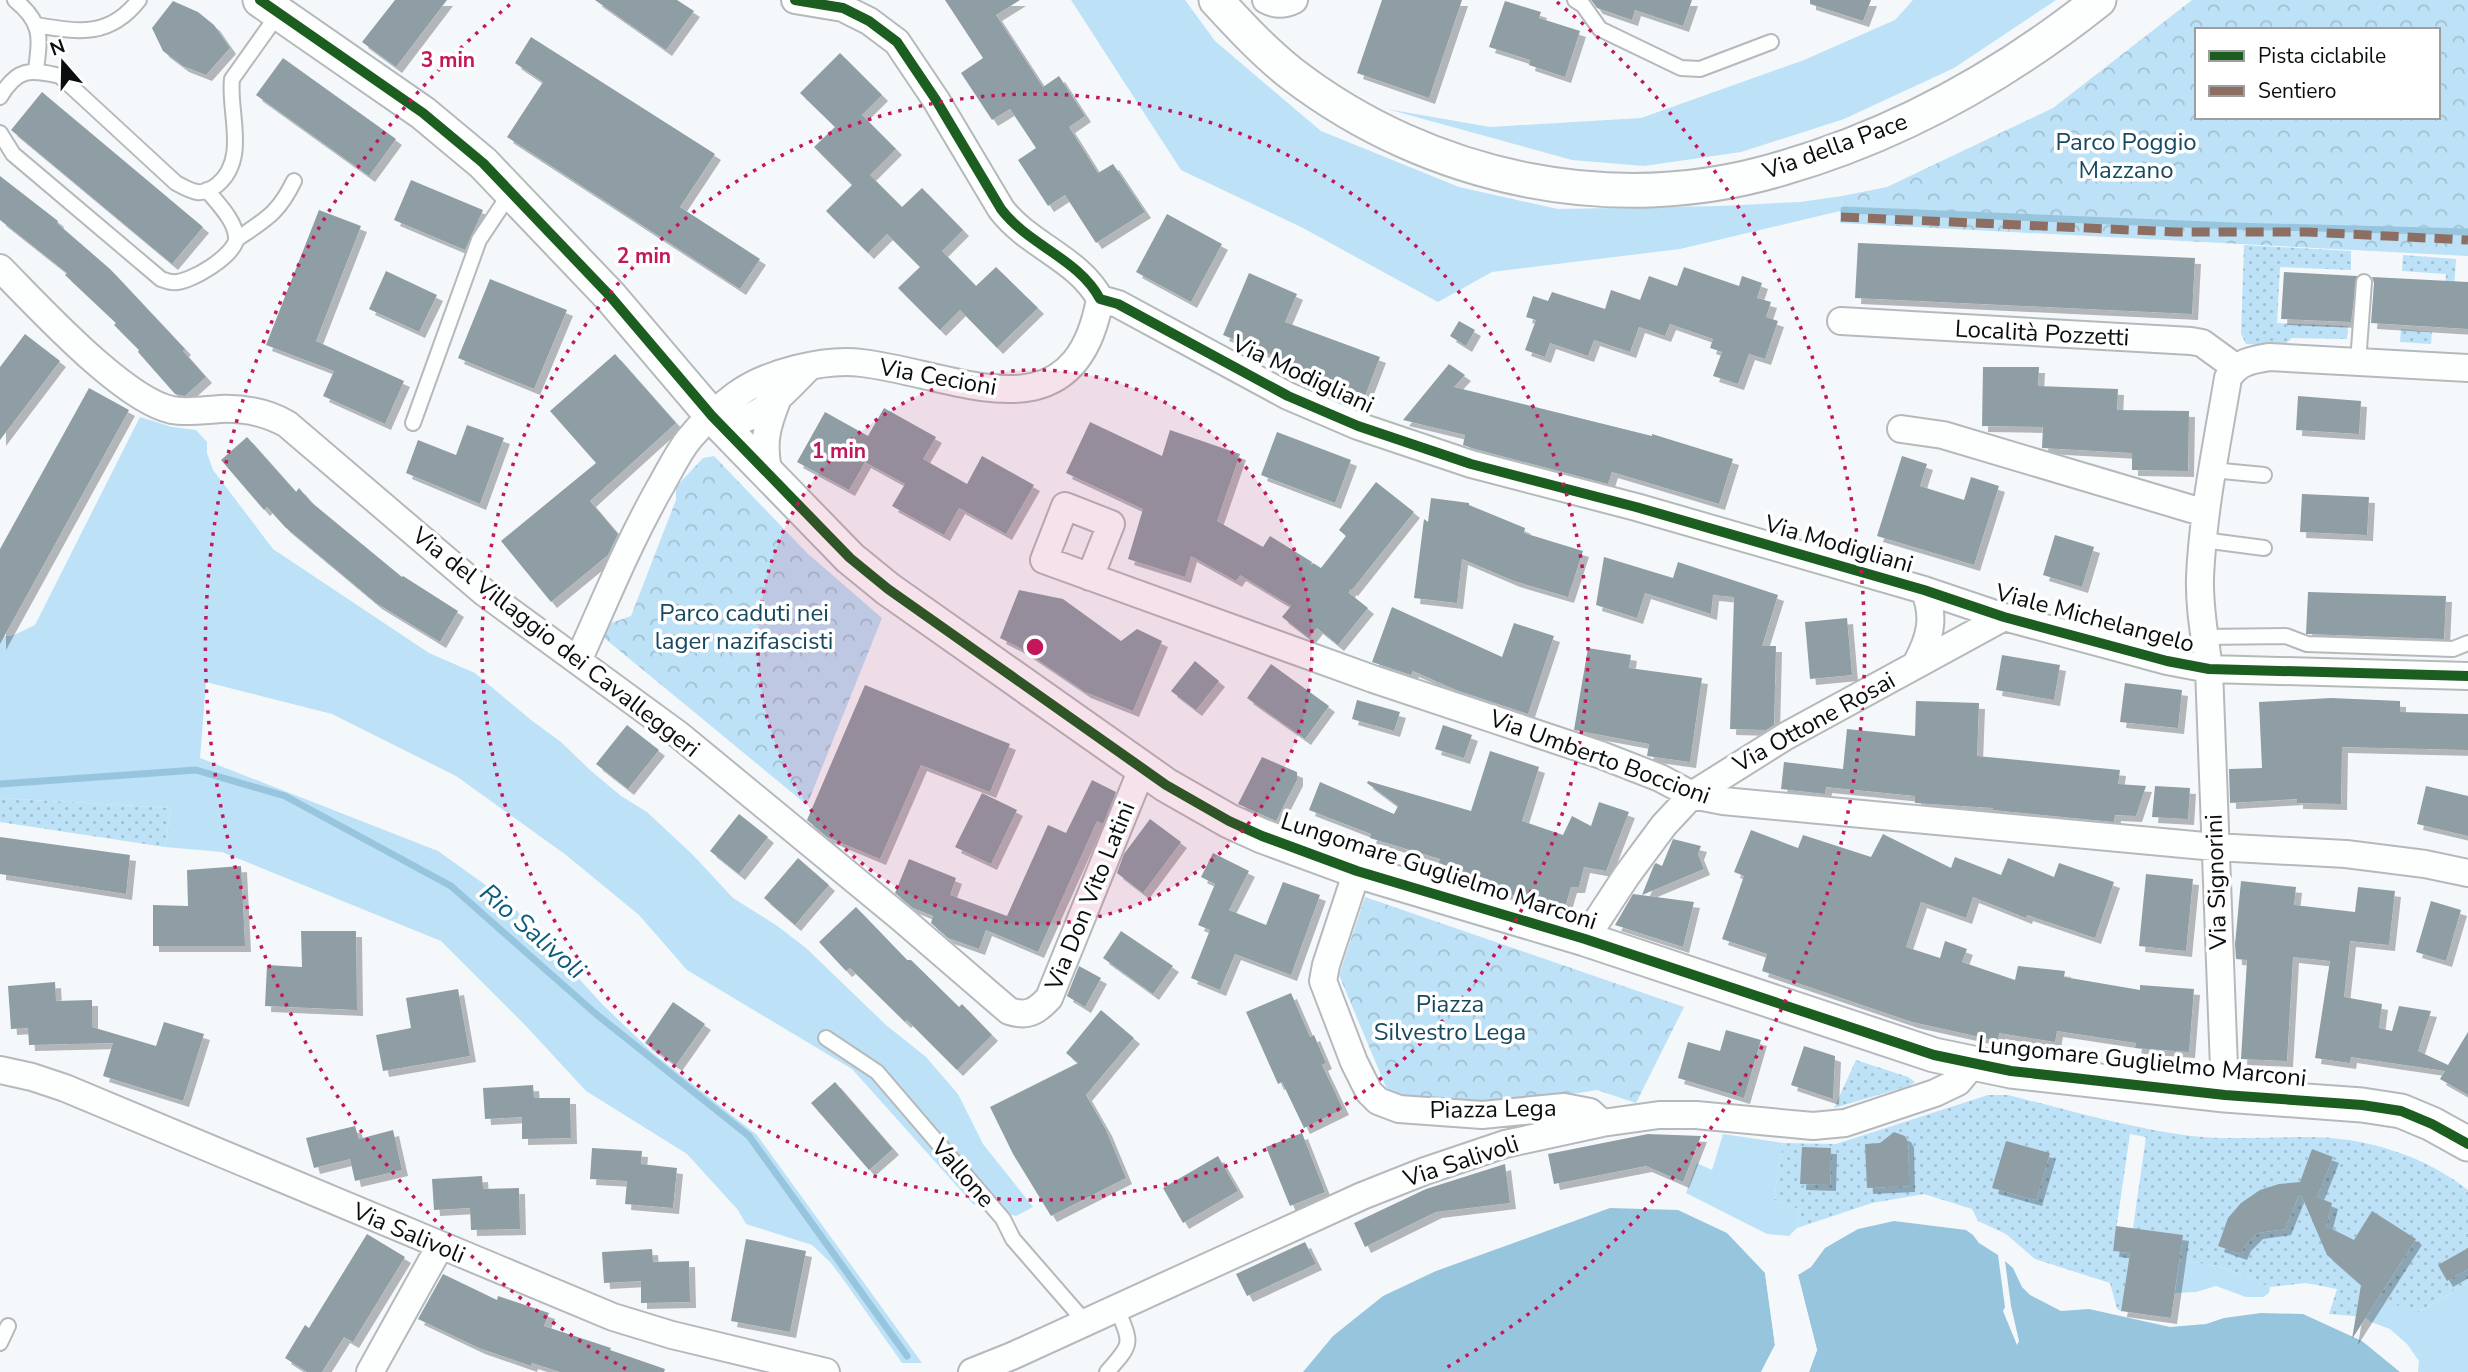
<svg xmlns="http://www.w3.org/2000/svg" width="2468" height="1372" font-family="'Nunito Sans',sans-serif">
	<defs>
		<pattern id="park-crowns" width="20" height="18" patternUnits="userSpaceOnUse" patternTransform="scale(1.75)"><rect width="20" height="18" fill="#bde1f6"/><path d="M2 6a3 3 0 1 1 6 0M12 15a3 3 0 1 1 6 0" fill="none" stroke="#a1c0d2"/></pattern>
		<pattern id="garden-dots" width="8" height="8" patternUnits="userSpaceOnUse" patternTransform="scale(1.75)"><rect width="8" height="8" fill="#bde1f6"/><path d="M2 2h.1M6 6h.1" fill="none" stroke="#a1c0d2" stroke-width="1.8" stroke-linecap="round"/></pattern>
		<filter id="shadow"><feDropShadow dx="6" dy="6" stdDeviation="0" flood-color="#0004"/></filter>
	</defs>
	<rect width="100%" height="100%" fill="#f4f8fb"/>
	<path fill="#bde1f6" d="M1071,0H1185L1215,41L1321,131L1459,187L1558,209L1720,206L1800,202L1842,196L1840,223V211L1680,249L1492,272L1438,302L1303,228L1181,170Z
		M1913,0H2056L1954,68L1844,119L1741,152L1644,166L1572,160L1387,109L1490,127L1641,118L1804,60L1895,20Z
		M140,417L172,427L196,430L207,442V453L213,470L273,549L429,653L475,673L531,720L561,742L590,770L621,796L647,812L693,855L733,898L776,925L806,948L886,1025L926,1057L958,1094L983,1144L1033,1207L1016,1216L973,1204L852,1069L687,970L639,915L566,855L456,776L332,714L206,682L200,758L438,851L508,901L603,1005L653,1053L757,1135L922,1363H902L843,1279L830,1262L812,1245L746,1224L738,1210L687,1154L586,1091L525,1025L441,941L222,852L165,847L171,808L0,798V636H12L35,625Z
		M1723,1134L1783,1143L1774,1200L1799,1209L1797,1228L1789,1236L1767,1234L1686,1193L1697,1163L1712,1170Z
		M2179,1260L2218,1266L2270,1287L2269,1293L2263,1297H2246L2216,1286L2196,1292L2175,1293Z
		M2468,1282V1372H2418L2419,1361L2407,1344L2390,1329L2371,1322L2365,1317L2387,1299L2419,1312Z"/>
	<path fill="url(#park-crowns)" fill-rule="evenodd" d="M2192,0H2468V256L1840,223L1842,196L1887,187L2053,108ZM2197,30H2438V117H2197Z
		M714,456L807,553L882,618L807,805L603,637L608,624L631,616L676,500V487L703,458Z
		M1365,897L1684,1007L1636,1103L1597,1090L1482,1108L1391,1099L1339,975Z"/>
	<path fill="url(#garden-dots)" d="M2244,245L2351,251V270L2280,267L2277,323L2348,326L2347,339L2292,338L2283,346L2246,344L2241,334Z
		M2403,255L2456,259L2454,290L2445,289L2446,274L2402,271Z
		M2401,329L2432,332L2431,344L2400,342Z
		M0,798L171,808L165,847L0,822Z
		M1856,1060L1908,1077L1915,1082L1909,1086L1834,1108Z
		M1988,1095H2008C2068,1110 2129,1128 2191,1136C2229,1140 2265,1137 2303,1137C2361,1136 2423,1154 2468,1190V1282L2419,1312L2393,1304L2387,1299L2365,1317L2329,1314L2337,1289L2306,1283L2270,1287L2218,1266L2179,1260L2133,1228L2146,1137L2130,1134L2113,1251L2130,1253L2121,1311L2117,1309L2110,1283L2035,1259L2006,1234L1978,1221L1972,1209L1924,1194L1872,1203L1797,1228L1799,1209L1774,1200L1783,1143L1836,1144Z"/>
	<path fill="#98c5de" d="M1610,1208L1678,1210L1727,1233L1765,1273L1775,1345L1761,1372H1303L1333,1336L1383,1296L1436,1271Z
		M1894,1221L1966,1230L1973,1235L1979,1243L1998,1255L2005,1307L2003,1311L2017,1345L2019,1341L2011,1306L2005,1261L2013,1268L2022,1287L2030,1295L2061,1311L2089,1309L2170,1327L2206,1324L2224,1318L2261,1313L2303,1314L2362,1341L2400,1372H1809L1817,1350L1798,1275L1811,1267L1825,1248L1858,1229Z"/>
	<path fill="#f4f8fb" d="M1765,1273H1768L1779,1345L1765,1372H1761L1775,1345Z
		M1795,1274L1798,1275L1817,1350L1809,1372H1805L1813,1349Z"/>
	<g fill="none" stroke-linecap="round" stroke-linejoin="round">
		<path stroke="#98c5de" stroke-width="7" d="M1844,210L2233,226L2468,232
			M0,784L196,770L285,796L451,886L596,1014L749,1136L907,1356"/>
	</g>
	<path fill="#8f9ea5" filter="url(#shadow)" d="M395,0H447L396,67L362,42Z
		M595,0H677L694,11L666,50Z
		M945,0H1020L996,15L1043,87L1059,76L1085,116L1069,127L1098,173L1113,164L1145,212L1096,243L1065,195L1048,206L1018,160L1036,148L1010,109L992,120L961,73L983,58Z
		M1382,0H1462L1429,98L1357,73Z
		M1591,0H1692L1683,26L1635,10L1632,20L1597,8Z
		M1810,0H1871L1863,21L1810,4Z
		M173,1L198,12L214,25L230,48L206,75L183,66L163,51L152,28Z
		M1505,1L1541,12L1539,18L1580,31L1565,77L1529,65L1530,60L1489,47Z
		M531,37L715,154L680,207L760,259L740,289L507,137L543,82L515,63Z
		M840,53L882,95L862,115L896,149L870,175L902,207L922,188L963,230L942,251L976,286L996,267L1038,308L997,348L960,310L940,330L898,288L920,267L887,234L868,253L826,211L852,185L814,147L835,127L800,93Z
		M283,58L396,139L369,176L256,95Z
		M42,92L203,227L172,264L11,130Z
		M0,176L58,221L57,223L110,269L185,349L183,351L206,377L185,396L175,394L138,352L139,350L114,325L116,323L65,275L67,273L0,220Z
		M411,180L483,210L465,250L394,220Z
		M319,210L361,226L316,341L404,381L385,424L323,396L334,371L266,345Z
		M1167,214L1222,244L1191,302L1136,272Z
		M1858,243L2195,258L2192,314L1855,298Z
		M1684,267L1739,286L1742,276L1762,283L1757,298L1771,302L1766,317L1778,321L1765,359L1749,354L1738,384L1713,376L1722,352L1710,348L1713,339L1670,324L1665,336L1639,327L1630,352L1594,340L1588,356L1550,343L1545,357L1525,350L1536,320L1526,317L1533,296L1548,301L1552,292L1605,309L1611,290L1640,300L1649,276L1677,286Z
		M386,271L437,295L419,332L369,309Z
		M2284,272L2357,276L2351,322L2281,319Z
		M1249,273L1297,294L1285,322L1380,357L1365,396L1296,371L1297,366L1223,335Z
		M2372,277L2468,282V329L2371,323L2374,283Z
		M490,279L567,310L534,389L458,358Z
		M1459,321L1475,330L1466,346L1450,336Z
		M25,334L60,361L0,440V367Z
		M615,354L676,423L590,501L618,534L608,555L551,602L501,541L596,463L550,411Z
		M1449,364L1465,375L1454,387L1652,436V434L1733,459L1719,504L1612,472L1608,484L1475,449L1463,445L1465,435L1403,420Z
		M1983,367H2039L2038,386L2118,389L2117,410L2189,411L2188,471L2132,470V453L2042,448L2043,427L1982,426Z
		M89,388L129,410L0,644V549Z
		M2298,396L2361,401L2359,434L2296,430Z
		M884,408L936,437L923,459L967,484L982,456L1034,485L1006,534L959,508L944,535L892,506L905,484L865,462L849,490L797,462L825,412L868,436Z
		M1090,422L1162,456L1170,430L1240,454L1217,521L1263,547L1270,536L1312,562L1311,565L1313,563L1321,568L1346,536L1339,530L1376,482L1414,512L1352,590L1350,589L1349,593L1368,608L1338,645L1317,628L1309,638L1282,617L1291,606L1240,575L1236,581L1191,556L1185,577L1128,559L1143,509L1066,473Z
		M467,425L504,438L480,504L406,473L418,440L456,455Z
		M1277,432L1351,460L1335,503L1261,475Z
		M247,437L296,492L299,488L311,502L402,577L403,576L458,611L440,642L376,603L285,527L267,507L264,510L221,460Z
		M1902,456L1927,464L1920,486L1964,500L1971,477L1999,486L1974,565L1877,536Z
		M2302,494L2369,497L2367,535L2300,532Z
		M1431,498L1469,503V505L1525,528L1524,533L1583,551L1568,597L1514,581L1462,559L1457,603L1414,598L1424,519L1428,522Z
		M2055,535L2094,547L2082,587L2043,575Z
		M1604,557L1673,578L1678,562L1778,595L1762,646H1776L1774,725L1766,730L1730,729L1734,597L1713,595L1711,614L1645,593L1637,618L1596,605Z
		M1019,590L1063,599L1121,641L1137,629L1162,641L1133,711L1085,692L1020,648L1000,638Z
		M2308,592L2446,596L2444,639L2309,634H2306Z
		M1392,607L1502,657L1514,623L1554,636L1528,714L1456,690L1413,671L1411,675L1372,662Z
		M1847,618L1852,675L1810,679L1805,622Z
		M1588,648L1631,655L1629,668L1702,678L1690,762L1647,756L1649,744L1574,730Z
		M2002,655L2060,665L2054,700L1996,690Z
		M1195,661L1219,681L1196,710L1171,691Z
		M1271,664L1329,706L1305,739L1247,698Z
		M2125,683L2182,690L2178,728L2120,722Z
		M865,685L1010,744L990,792L921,765L880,859L827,837L807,820Z
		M2331,698L2400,701V712L2468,714V750L2342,747L2341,804L2297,803V799L2230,803L2229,769L2262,768L2259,702Z
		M1357,700L1400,712L1394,731L1352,719Z
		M1916,701L1979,703L1977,756L2120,770L2118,784L2146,786L2136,816L2115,815L2114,822L1993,810V808L1915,803V796L1826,787L1825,794L1781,789L1784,762L1843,769L1847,729L1915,736Z
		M627,725L659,750L628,789L596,764Z
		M1443,725L1472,735L1464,758L1435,749Z
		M1490,751L1539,767L1522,821L1563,835L1572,816L1591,826L1599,802L1629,812L1606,871L1584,867L1579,887H1571L1564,911L1509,894L1438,865L1440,859L1370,838L1371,834L1309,810L1320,782L1394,814L1398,806L1367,783L1368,781L1471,811Z
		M1262,757L1297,772V780L1276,821L1238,804Z
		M1092,780L1116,792L1103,824L1097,821L1038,952L986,930L979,949L948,938L931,923L933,916L913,908L895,893L909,859L956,878L950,895L1007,916L1048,825L1066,833Z
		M2155,786L2190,788L2188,819L2152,817Z
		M2426,786L2468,796V836L2417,824Z
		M982,793L1017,810L991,864L955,847Z
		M739,814L768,837L739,874L710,851Z
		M1150,819L1181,842L1143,893L1117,873L1124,854Z
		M1751,830L1798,848L1803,835L1871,857L1883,834L1951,868L1955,857L2001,875L2008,858L2054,877L2059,863L2114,882L2095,938L2027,915L2026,918L1973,897L1966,918L1921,902L1906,947L1940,958L1945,941L1967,949L1962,962L2015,980L2018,966L2065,971L2064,977L2140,990V985L2194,989L2189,1052L2135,1048L2136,1043L2057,1031L2055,1042L1999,1033L1998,1041L1912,1022L1762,971L1767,954L1722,939L1744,876L1734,872Z
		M0,837L130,855L126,894L0,874Z
		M1673,839L1701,846L1698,854L1704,869L1642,895L1654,865L1656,863L1662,866Z
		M1213,853L1249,871L1229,910L1266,925L1283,882L1320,895L1291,975L1235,954L1220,990L1191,978L1210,930L1198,925L1215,884L1201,877Z
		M798,858L829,885L795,925L764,898Z
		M241,866L245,946H153V905L188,906L187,870Z
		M2146,874L2193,879L2186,951L2139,946Z
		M2241,881L2296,887L2294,905L2355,912L2358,887L2395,891L2389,945L2350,941L2344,997L2382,1004L2379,1028L2392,1031L2399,1006L2431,1011L2418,1051L2448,1065L2468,1032V1095L2440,1079L2445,1071L2351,1057L2350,1063L2315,1058L2330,961L2293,957L2287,1061L2241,1059L2247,960L2236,959L2235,944Z
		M1633,894L1694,902L1683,947L1615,925Z
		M2431,901L2461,910L2446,961L2416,952Z
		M856,907L907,960H911L959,1007L962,1004L992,1035L957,1070L907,1020L905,1022L850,968L846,971L819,942Z
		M301,931H356L357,1010L265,1006L267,965L302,967Z
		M1121,931L1173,966L1153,994L1103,958Z
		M1079,966L1101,978L1085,1007L1067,996Z
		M55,982L56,1001L92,1000V1027L156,1046L164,1022L204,1034L183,1101L103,1076L113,1043L29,1045L28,1028L11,1029L8,986Z
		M458,989L470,1056L383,1071L376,1035L411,1028L406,998Z
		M1291,993L1310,1037L1314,1035L1326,1063L1322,1065L1343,1109L1304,1128L1282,1082L1278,1084L1246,1012Z
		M673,1002L705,1024L676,1065L645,1043Z
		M1101,1010L1134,1038L1086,1095L1106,1130L1126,1178L1051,1216L1013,1154L990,1107L1078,1063L1066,1053Z
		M1726,1030L1761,1040L1744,1098L1678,1078L1688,1042L1720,1051Z
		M1804,1046L1835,1056L1833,1099L1791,1085Z
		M835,1082L893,1149L869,1170L811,1103Z
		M533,1085L534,1098H570L571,1138L522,1139V1117L485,1119L483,1088Z
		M355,1126L359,1139L393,1130L402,1170L355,1181L350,1159L314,1168L306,1138Z
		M1894,1132L1905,1136L1908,1142L1909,1186L1867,1188L1865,1144L1880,1143Z
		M1302,1133L1325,1192L1290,1206L1266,1147Z
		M1648,1134L1701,1136L1683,1182L1646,1166L1554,1184L1548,1154Z
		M2006,1141L2050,1153L2036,1200L1992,1188Z
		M1802,1147L1831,1148L1830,1185L1800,1184Z
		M592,1148L642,1151L641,1164L677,1168L673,1208L625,1204L627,1181L590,1179Z
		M2312,1149L2333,1157L2317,1197L2332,1203L2326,1226L2354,1240L2372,1211L2416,1239L2352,1339L2361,1285L2327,1255L2300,1192L2285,1229L2257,1233L2245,1245L2241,1254L2218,1246L2228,1218L2241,1203L2260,1190L2279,1184L2300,1182Z
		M1218,1156L1238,1191L1183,1223L1163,1188Z
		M1505,1164L1510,1203L1436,1212L1365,1247L1354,1223L1426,1189Z
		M482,1176L483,1189L519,1188L520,1229L471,1230L470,1208L434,1210L432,1179Z
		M2116,1226L2183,1235L2171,1318L2121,1311L2130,1253L2113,1251Z
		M367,1234L405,1257L353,1342L344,1337L322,1372H307L285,1358L305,1325L309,1328Z
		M746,1239L806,1251L790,1332L731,1321Z
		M1305,1242L1316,1264L1247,1296L1236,1274Z
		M2468,1248V1269L2447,1281L2438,1265Z
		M652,1249L653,1262L689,1261L690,1302L641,1303V1281L604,1283L602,1252Z
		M443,1274L497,1300L498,1296L549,1313L544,1326L611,1348L610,1350L665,1369L664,1372H560L532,1363L531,1366L479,1348L418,1319Z"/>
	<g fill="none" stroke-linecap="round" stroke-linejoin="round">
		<defs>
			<path id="service" d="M15,0C43,23 40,37 36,70
				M1575,0L1583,5L1600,29L1681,68L1700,69L1771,42
				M36,25C79,32 109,38 139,0
				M0,97C17,68 30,69 60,76L176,183C182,186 190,191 197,192C203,193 212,189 217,185C249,159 228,112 232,79L279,13
				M0,133L13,154L161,279C165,280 168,282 172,282C188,285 238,254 236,237C235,220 217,203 207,190
				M237,239C266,219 278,214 294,181
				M2358,362L2364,282
				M413,423L479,240L511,192
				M2212,470L2264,475
				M2203,540L2264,548
				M2205,637L2286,636L2307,644L2453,649L2468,643
				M826,1038L877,1072L1003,1219L1013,1239L1086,1323
				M0,1343L8,1326
				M1107,1372C1134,1342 1131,1344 1117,1308"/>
			<path id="minor" d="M795,0L843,8L869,21L897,42L936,100L1001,209C1028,245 1079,259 1100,299L1118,304L1288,396L1358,426L1471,464L1636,507L1924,590L2004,617L2167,661L2209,669L2468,676
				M1266,0C1275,5 1284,5 1294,0
				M0,268C37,305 123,400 172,410C188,413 204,410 220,409C244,408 266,412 287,424L485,593L679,735L901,918L1009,1011C1027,1017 1036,1012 1049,998L1142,769
				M1841,321L2191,341L2202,343L2235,367
				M712,416C719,418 727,420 734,420C760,421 790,386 807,369
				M1901,429L1943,435L2205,513
				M769,474C762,444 766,427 778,398
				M1090,577L1111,524L1065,506L1044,560L1373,679L1601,755L1660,778L1692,795L1723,801L2215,847L2346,854L2425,864L2468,873
				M578,661C604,603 628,544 659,489C669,472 677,454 689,439C702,423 720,407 736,395C766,373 825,358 862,363C956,374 1074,443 1100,299
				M1916,664C1930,639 1936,617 1924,590
				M1357,871L1326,965L1323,981L1354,1062L1369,1092L1378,1101L1399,1109L1482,1115L1564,1107L1590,1112L1602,1123
				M1585,939L1627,875L1664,825L1692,795L1786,736L2004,617
				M0,1070L32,1077L65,1088L613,1317L672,1335L826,1372
				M2225,1095L2209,669C2205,638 2199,608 2200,577C2203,510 2217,444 2228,378C2238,362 2251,360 2269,357L2468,368
				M370,1372L440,1246
				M972,1372L1012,1356L1362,1196L1425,1171L1505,1144L1602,1123L1659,1115H1696L1813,1126L1845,1123L1935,1093L1958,1082L1973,1064"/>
			<path id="tertiary" d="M260,0L423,113L483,163L610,296L712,416L850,558L888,589L1166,785L1229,821L1262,836L1357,871L1585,939L1934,1055L2011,1071L2225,1095L2362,1105L2401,1111L2432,1124L2468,1144
				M1216,0C1240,26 1264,52 1292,74C1430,180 1616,219 1783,168C1900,134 2005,75 2099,0"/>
		</defs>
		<use href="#service" stroke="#b6b9bb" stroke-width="18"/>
		<use href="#minor" stroke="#b6b9bb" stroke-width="30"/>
		<use href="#tertiary" stroke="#b6b9bb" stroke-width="37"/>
		<use href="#service" stroke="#fdfefe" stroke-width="14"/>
		<use href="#minor" stroke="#fdfefe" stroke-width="26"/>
		<use href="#tertiary" stroke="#fdfefe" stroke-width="33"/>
		<path stroke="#8d6e63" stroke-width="9" stroke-dasharray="18 9" stroke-linecap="butt" d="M1841,217L2176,232H2307L2468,240"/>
		<defs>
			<path id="cycleway" d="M260,0L423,113L483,163L610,296L712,416L850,558L888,589L1166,785L1229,821L1262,836L1357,871L1585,939L1934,1055L2011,1071L2225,1095L2362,1105L2401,1111L2432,1124L2468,1144
				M795,0L843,8L869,21L897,42L936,100L1001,209C1028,245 1079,259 1100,299L1118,304L1288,396L1358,426L1471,464L1636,507L1924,590L2004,617L2167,661L2209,669L2468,676"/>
		</defs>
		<use href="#cycleway" stroke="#fff" stroke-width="15"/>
		<use href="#cycleway" stroke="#1b5e20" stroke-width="10"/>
	</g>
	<circle cx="1035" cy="647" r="277" fill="#c2185b" fill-opacity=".12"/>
	<g fill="none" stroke="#c2185b" stroke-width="3.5" stroke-dasharray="3.5 7">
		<circle cx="1035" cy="647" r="277"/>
		<circle cx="1035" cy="647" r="553"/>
		<path d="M626 1369A830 830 0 0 1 513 2M1557 2A830 830 0 0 1 1444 1369"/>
	</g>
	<g text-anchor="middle" stroke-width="7" stroke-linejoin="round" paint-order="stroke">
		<g font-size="24" fill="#164860" stroke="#fff">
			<text x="2126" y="150">Parco Poggio<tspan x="2126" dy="28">Mazzano</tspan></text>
			<text x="744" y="621">Parco caduti nei<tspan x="744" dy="28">lager nazifascisti</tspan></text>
			<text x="1450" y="1012">Piazza<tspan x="1450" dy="28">Silvestro Lega</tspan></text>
		</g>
		<g font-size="24" fill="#0b0e0f" stroke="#fff">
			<text transform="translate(1835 146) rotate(-20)" y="8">Via della Pace</text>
			<text transform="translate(2042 333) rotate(3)" y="8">Località Pozzetti</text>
			<text transform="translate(1303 374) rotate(25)" y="8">Via Modigliani</text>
			<text transform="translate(938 377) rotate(10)" y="8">Via Cecioni</text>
			<text transform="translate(1839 544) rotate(16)" y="8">Via Modigliani</text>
			<text transform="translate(2095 618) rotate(15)" y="8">Viale Michelangelo</text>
			<text transform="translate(556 642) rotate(38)" y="8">Via del Villaggio dei Cavalleggeri</text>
			<text transform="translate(1814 722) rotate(-29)" y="8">Via Ottone Rosai</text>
			<text transform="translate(1600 757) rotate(20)" y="8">Via Umberto Boccioni</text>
			<text transform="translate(1439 871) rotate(18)" y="8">Lungomare Guglielmo Marconi</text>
			<text transform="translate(2216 882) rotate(-92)" y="8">Via Signorini</text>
			<text transform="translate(1090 896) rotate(-68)" y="8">Via Don Vito Latini</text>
			<text transform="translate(2142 1061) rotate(6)" y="8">Lungomare Guglielmo Marconi</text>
			<text transform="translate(1493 1109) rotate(-1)" y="8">Piazza Lega</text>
			<text transform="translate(1461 1161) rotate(-18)" y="8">Via Salivoli</text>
			<text transform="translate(963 1173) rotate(49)" y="8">Vallone</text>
			<text transform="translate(409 1233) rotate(23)" y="8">Via Salivoli</text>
		</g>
		<g font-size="26" font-style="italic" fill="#0b5c7e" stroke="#fff">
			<text transform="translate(533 931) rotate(41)" y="9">Rio Salivoli</text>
		</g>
	</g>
	<circle cx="1035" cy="647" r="10" fill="#c2185b" stroke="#fff" stroke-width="3.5"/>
	<g font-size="21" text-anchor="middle" font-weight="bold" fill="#c2185b" stroke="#fff" stroke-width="7" stroke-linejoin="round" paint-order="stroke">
		<text x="448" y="67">3 min</text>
		<text x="644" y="263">2 min</text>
		<text x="839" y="458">1 min</text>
	</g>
	<rect x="2195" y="28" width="245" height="91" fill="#ffffff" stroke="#9d9f9f" stroke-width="2"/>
	<rect x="2209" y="51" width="35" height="10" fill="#1b5e20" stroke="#9d9f9f" stroke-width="2"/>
	<text x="2258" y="63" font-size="21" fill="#0b0e0f">Pista ciclabile</text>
	<rect x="2209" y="86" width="35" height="10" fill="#8d6e63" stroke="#9d9f9f" stroke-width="2"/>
	<text x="2258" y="98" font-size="21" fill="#0b0e0f">Sentiero</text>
	<g transform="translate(63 63) rotate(340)" stroke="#ffffff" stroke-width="5" paint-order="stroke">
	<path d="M0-5L12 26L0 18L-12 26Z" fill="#0b0e0f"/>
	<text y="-10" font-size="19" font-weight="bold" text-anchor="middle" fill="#0b0e0f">N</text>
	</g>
</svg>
